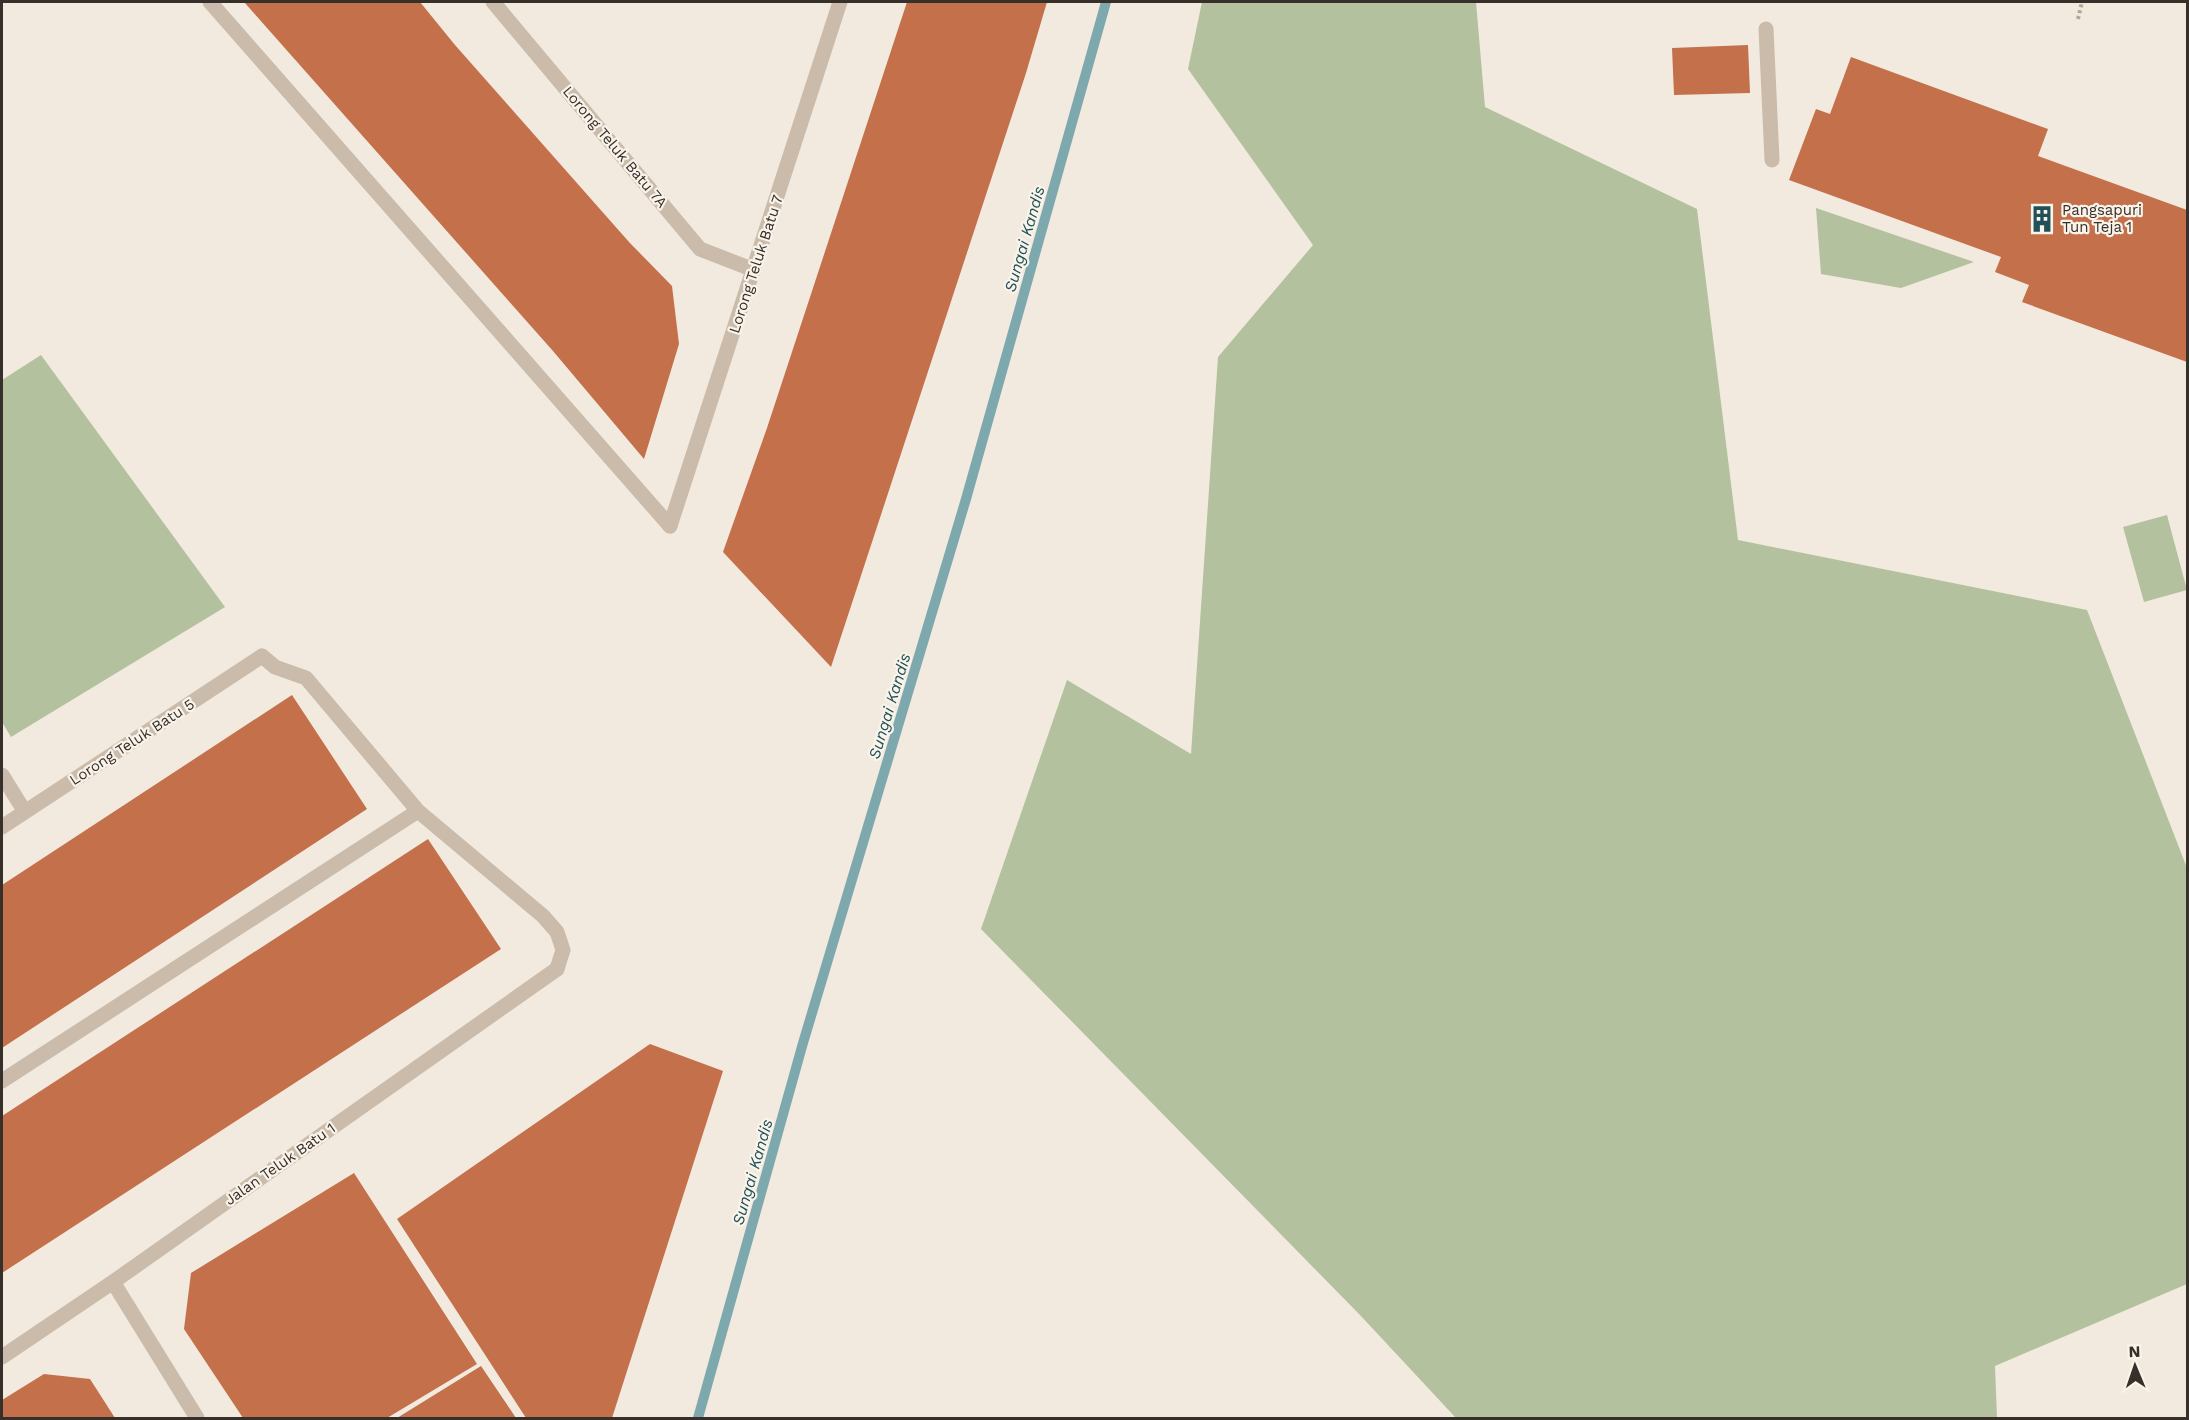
<svg xmlns="http://www.w3.org/2000/svg" width="2189" height="1420" font-family="'Work Sans',sans-serif">
	<rect width="100%" height="100%" fill="#f2eade"/>
	<path fill="#b3c19e" d="M1202,2H1476L1485,107L1697,209L1738,540L2087,610L2187,868V1284L1995,1366L1997,1418H1456L1360,1315L981,929L1067,680L1191,754L1218,357L1313,245L1188,69Z
		M1816,208L1974,262L1901,288L1821,274Z
		M41,355L225,607L11,737L2,722V380Z
		M2167,515L2187,590L2144,602L2123,527Z"/>
	<g fill="none" stroke-linecap="round" stroke-linejoin="round">
		<path stroke="#7da9ae" stroke-width="10" d="M698,1418L803,1043L966,499L1106,2"/>
	</g>
	<path fill="#c3704b" d="M244,2H420L455,45L629,242L672,286L679,344L644,459L553,351Z
		M907,2H1047L1026,73L831,667L723,552L767,428Z
		M1748,45L1750,93L1674,95L1672,48Z
		M1851,57L2048,129L2038,156L2187,210V362L2022,302L2029,285L1995,272L2001,257L1789,180L1816,109L1830,114Z
		M292,695L367,809L2,1048V885Z
		M428,839L501,949L2,1273V1116Z
		M650,1044L723,1071L612,1418H526L397,1219Z
		M354,1173L477,1364L387,1418H243L184,1329L191,1273Z
		M481,1366L516,1418H397Z
		M44,1374L90,1379L115,1418H2V1400Z"/>
	<g fill="none" stroke-linecap="round" stroke-linejoin="round">
		<path stroke="#b6a594" stroke-width="4" stroke-dasharray="3 3" stroke-linecap="butt" d="M2078,19L2082,2"/>
		<path stroke="#cabbaa" stroke-width="15" d="M210,2L670,526
			M1766,29L1772,160
			M262,656L275,667L306,678L418,811L543,916L557,932L563,950L557,969
			M2,1081L418,811"/>
		<path stroke="#cabbaa" stroke-width="15" d="M493,2L700,249L754,270
			M670,526L840,2
			M2,775L25,812
			M2,827L262,656
			M113,1282L197,1418
			M2,1357L113,1282L557,969"/>
	</g>
	<defs>
		<symbol id="building-bare" viewBox="-9 -9 18 18"><path d="M-4-6H4V6H1V3H-1V6H-4ZM-2.5-4.3h1.7v1.8h-1.7ZM.8-4.3h1.7v1.8H.8ZM-2.5-1h1.7V.8h-1.7ZM.8-1h1.7V.8H.8Z" fill="#205158" stroke="#f9f3ea" stroke-width="2.5" paint-order="stroke"/></symbol>
	</defs>
	<g fill-rule="evenodd">
		<use href="#building-bare" x="2023" y="200" width="38" height="38"/>
	</g>
	<g text-anchor="middle" stroke-width="4.5" stroke-linejoin="round" paint-order="stroke">
		<g font-size="15" fill="#372f29" stroke="#f9f3ea">
			<text transform="translate(615 147) rotate(50)" y="5">Lorong Teluk Batu 7A</text>
			<text transform="translate(756 264) rotate(-72)" y="5">Lorong Teluk Batu 7</text>
			<text transform="translate(132 742) rotate(-33)" y="5">Lorong Teluk Batu 5</text>
			<text transform="translate(280 1164) rotate(-35)" y="5">Jalan Teluk Batu 1</text>
		</g>
		<g font-size="15" fill="#372f29" stroke="#f9f3ea" text-anchor="start">
			<text x="2062" y="215">Pangsapuri<tspan x="2062" dy="17">Tun Teja 1</tspan></text>
		</g>
		<g font-size="16" font-style="italic" fill="#205158" stroke="#f9f3ea">
			<text transform="translate(1024 239) rotate(-74)" y="6">Sungai Kandis</text>
			<text transform="translate(889 706) rotate(-73)" y="6">Sungai Kandis</text>
			<text transform="translate(752 1172) rotate(-74)" y="6">Sungai Kandis</text>
		</g>
	</g>
	<rect width="2189" height="1420" fill="none" stroke="#372f29" stroke-width="6"/>
	<g transform="translate(2135 1366) rotate(358)" stroke="#f9f3ea" stroke-width="4.5" paint-order="stroke">
	<path d="M0-4.5L10 22L0 15L-10 22Z" fill="#372f29"/>
	<text y="-9" font-size="16" font-weight="bold" text-anchor="middle" fill="#372f29">N</text>
	</g>
</svg>
